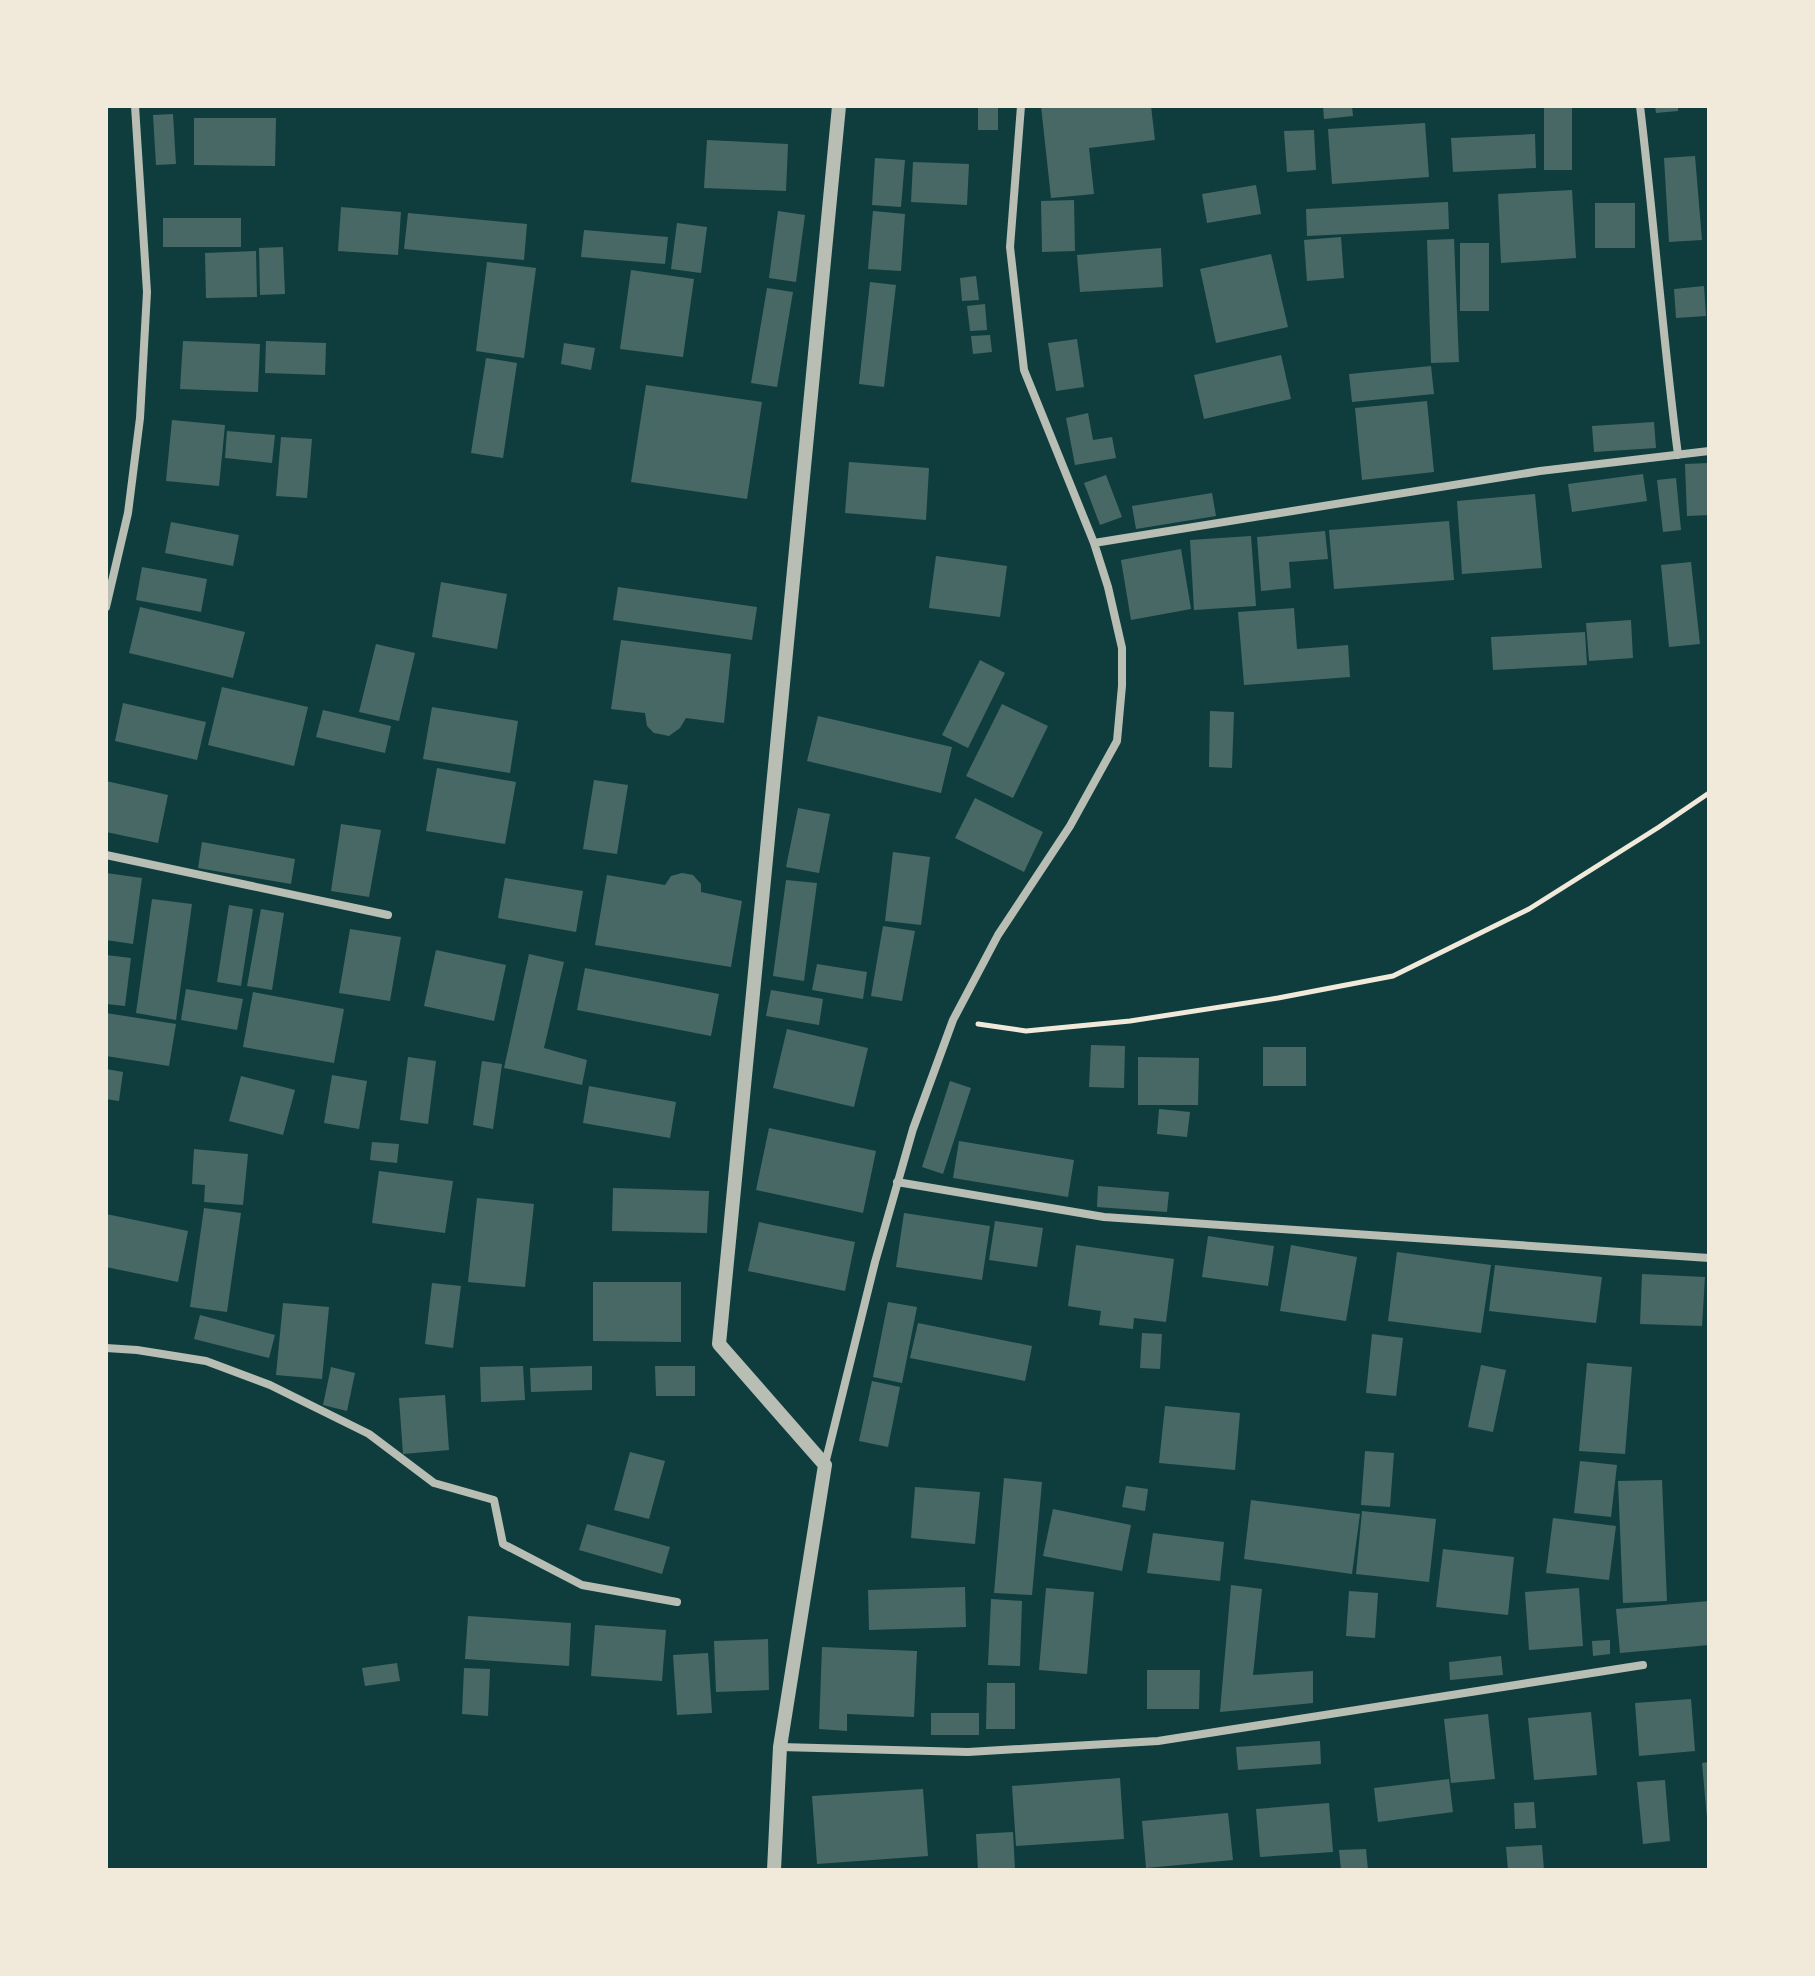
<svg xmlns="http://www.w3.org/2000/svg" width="1815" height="1976" font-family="Georgia,serif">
	<rect width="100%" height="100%" fill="#0f3d3e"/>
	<path fill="#486865" d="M978,106H998V130H978Z
		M1041,106H1151L1155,140L1089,148L1094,194L1051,198Z
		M1323,106H1352L1353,116L1324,119Z
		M1544,106H1572V170H1544Z
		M1655,106H1678V111L1656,113Z
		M173,114L176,164L156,165L153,115Z
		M194,118H276L275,166L194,165Z
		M1425,123L1429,177L1332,184L1328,129Z
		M1314,130L1316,170L1287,172L1284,131Z
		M1535,134L1536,168L1453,172L1451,138Z
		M707,140L788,144L786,191L704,188Z
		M1695,156L1702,240L1669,242L1664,158Z
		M875,158L905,160L901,207L872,205Z
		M913,162L969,164L967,205L911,202Z
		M1256,185L1261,214L1207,223L1202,194Z
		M1572,190L1576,258L1501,263L1498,194Z
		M1074,200L1075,251L1042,252L1041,201Z
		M1448,202L1449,229L1307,236L1306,209Z
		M1595,203H1635V248H1595Z
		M341,207L401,212L398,255L338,251Z
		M778,211L805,215L796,282L769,278Z
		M873,211L905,214L901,271L868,269Z
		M408,213L527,224L524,260L404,249Z
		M163,218H241V247H163Z
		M677,223L707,227L701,273L671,269Z
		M584,230L668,237L665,264L581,257Z
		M1341,237L1344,278L1307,281L1304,240Z
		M1454,239L1459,362L1431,363L1427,240Z
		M1460,243H1489V311H1460Z
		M283,247L285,294L260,295L259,248Z
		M1161,248L1163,287L1080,292L1077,255Z
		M256,251L257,297L206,298L205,253Z
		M1271,254L1288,327L1216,343L1200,269Z
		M487,262L536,268L524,358L476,351Z
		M631,270L694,279L683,357L620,349Z
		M976,276L979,300L962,301L960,278Z
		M870,282L896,285L884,387L859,384Z
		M1704,286L1706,316L1676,318L1674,289Z
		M767,288L793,292L777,387L751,383Z
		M985,304L987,330L970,331L967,306Z
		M990,335L992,352L973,354L971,336Z
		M1077,339L1084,387L1056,391L1048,343Z
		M183,341L260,344L258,392L180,389Z
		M266,341L326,343L325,375L265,373Z
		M564,343L595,348L591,370L561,364Z
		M1281,355L1291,399L1204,419L1194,375Z
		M486,358L517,363L503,458L471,453Z
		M1431,366L1434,394L1352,402L1349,374Z
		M646,385L762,402L747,499L631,482Z
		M1427,401L1434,472L1362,480L1355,408Z
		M1088,413L1093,440L1112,437L1116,458L1075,465L1066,418Z
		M172,420L225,425L219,486L166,481Z
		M1654,422L1656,448L1594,452L1592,426Z
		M227,431L275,435L272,463L225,458Z
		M281,437L312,439L307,498L276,496Z
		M849,462L929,468L926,520L845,513Z
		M1709,463V515L1687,516L1685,464Z
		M1643,474L1647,501L1572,512L1568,484Z
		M1106,475L1122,517L1100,525L1084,483Z
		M1676,478L1681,530L1663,532L1657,480Z
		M1212,493L1216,516L1136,529L1132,506Z
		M1535,494L1542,568L1462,574L1457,501Z
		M1449,521L1454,580L1334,589L1329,530Z
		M171,522L239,535L233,566L165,553Z
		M1325,531L1328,559L1289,562L1291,588L1261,591L1257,537Z
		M1251,536L1256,606L1194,610L1190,540Z
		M1181,549L1191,609L1131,620L1121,560Z
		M936,556L1007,566L1000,617L929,608Z
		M1691,562L1700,644L1669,647L1661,565Z
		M142,567L207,579L201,612L136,600Z
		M441,582L507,594L497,649L432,637Z
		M618,587L757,607L752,640L613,620Z
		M140,607L245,632L233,678L129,653Z
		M1294,608L1297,649L1348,645L1350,677L1244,685L1238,612Z
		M1631,620L1633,658L1589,661L1586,623Z
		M1585,632L1587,665L1493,670L1491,637Z
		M621,640L731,654L724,723L686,718L680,728L669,736L654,733L647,726L645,713L611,709Z
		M376,644L415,653L399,721L359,712Z
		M980,660L1005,673L968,748L942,735Z
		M222,687L308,707L294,766L208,745Z
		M123,703L206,722L197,760L115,741Z
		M1002,704L1048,726L1013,798L966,776Z
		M432,707L518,721L510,773L423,759Z
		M323,710L391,726L385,753L316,737Z
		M1210,711L1234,712L1232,768L1209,767Z
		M818,716L952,747L941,793L807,761Z
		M437,768L516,782L505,844L426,831Z
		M594,780L628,785L617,854L583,849Z
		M106,781L168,795L158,843L106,832Z
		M975,798L1043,832L1024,872L955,838Z
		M798,808L830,814L819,873L786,867Z
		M341,824L381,830L369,897L331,891Z
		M202,842L295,859L291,884L198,868Z
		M893,852L930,857L921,925L885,921Z
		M106,873L142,878L133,944L106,940Z
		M682,873L693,875L701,884V892L742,901L731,967L595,945L607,875L665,885L671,876Z
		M505,878L583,891L576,932L498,918Z
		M786,880L817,883L804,981L773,976Z
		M152,899L192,904L176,1020L136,1013Z
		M229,905L253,909L241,986L217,982Z
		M261,909L284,913L272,990L247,986Z
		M883,926L915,931L902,1001L871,996Z
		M350,929L401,937L390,1001L339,993Z
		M436,950L506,965L494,1021L424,1006Z
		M529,954L564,962L544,1048L587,1060L582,1085L504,1068Z
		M106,955L131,958L125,1006L106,1004Z
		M817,964L867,972L863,999L812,990Z
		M585,968L719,994L711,1036L577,1010Z
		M186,989L243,999L237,1030L181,1020Z
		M771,990L823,999L819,1025L766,1016Z
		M253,992L344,1009L334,1063L243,1047Z
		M106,1013L176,1024L169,1066L106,1056Z
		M787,1029L868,1048L854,1107L773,1088Z
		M1091,1045L1125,1046L1124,1088L1089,1087Z
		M1263,1047H1306V1086H1263Z
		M408,1057L436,1061L428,1124L400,1120Z
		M1138,1057L1199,1058L1198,1105H1138Z
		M482,1061L502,1064L493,1129L473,1125Z
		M106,1069L123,1072L119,1101L106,1099Z
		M332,1075L367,1081L359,1129L324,1123Z
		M241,1076L295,1090L283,1135L229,1121Z
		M950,1081L971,1088L943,1174L922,1167Z
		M589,1086L676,1102L670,1138L583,1123Z
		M1159,1109L1190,1112L1187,1137L1157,1134Z
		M769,1128L876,1151L863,1213L756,1190Z
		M959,1141L1074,1160L1068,1197L953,1178Z
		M372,1142L399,1144L397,1163L370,1160Z
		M194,1149L248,1154L243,1205L204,1202L205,1185L192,1184Z
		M379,1171L453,1181L445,1233L372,1223Z
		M1098,1186L1169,1192L1167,1212L1097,1207Z
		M613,1188L709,1191L707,1233L612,1231Z
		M477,1198L534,1204L525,1287L468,1282Z
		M204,1208L241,1213L227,1312L190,1307Z
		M904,1213L990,1226L982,1280L896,1267Z
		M106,1214L188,1231L178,1282L106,1267Z
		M995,1221L1043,1228L1037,1267L989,1260Z
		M759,1222L855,1242L845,1291L748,1271Z
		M1208,1236L1274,1246L1268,1286L1202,1277Z
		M1076,1245L1174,1259L1166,1322L1134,1318L1133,1329L1099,1325L1101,1311L1068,1306Z
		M1291,1245L1357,1257L1346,1321L1280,1311Z
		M1397,1252L1491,1265L1481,1333L1388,1321Z
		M1495,1265L1602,1277L1596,1323L1489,1311Z
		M1642,1274L1705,1277L1702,1326L1640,1324Z
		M593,1282H681V1342L593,1341Z
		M432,1283L461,1286L453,1348L425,1344Z
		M888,1302L917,1307L902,1383L873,1377Z
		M283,1303L329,1307L322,1379L276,1375Z
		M200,1315L275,1335L269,1358L194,1339Z
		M918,1323L1032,1346L1025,1381L910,1358Z
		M1142,1333L1162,1334L1160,1369L1140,1368Z
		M1372,1334L1403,1338L1396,1396L1366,1393Z
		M1587,1363L1632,1367L1625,1454L1579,1451Z
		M1481,1365L1506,1370L1493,1432L1468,1427Z
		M523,1366L525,1400L481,1402L480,1367Z
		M592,1366V1390L531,1392L530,1368Z
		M655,1366H695V1396H656Z
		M331,1367L355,1373L347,1411L323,1405Z
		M872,1381L900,1387L888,1447L859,1441Z
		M445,1395L449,1450L403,1454L399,1398Z
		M1165,1406L1240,1413L1235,1470L1159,1463Z
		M1365,1451L1394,1453L1390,1507L1361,1505Z
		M630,1452L665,1461L649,1519L614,1510Z
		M1580,1461L1617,1465L1611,1517L1574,1513Z
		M1004,1478L1042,1482L1032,1595L994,1593Z
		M1662,1480L1667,1601L1623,1603L1618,1481Z
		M1126,1486L1148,1489L1145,1511L1122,1507Z
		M915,1487L980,1492L975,1544L911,1538Z
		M1251,1500L1360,1514L1352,1574L1244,1559Z
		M1053,1509L1131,1525L1122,1571L1043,1556Z
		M1362,1511L1436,1519L1429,1582L1356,1574Z
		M1553,1518L1616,1526L1609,1580L1546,1573Z
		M587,1524L670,1547L662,1574L579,1550Z
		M1153,1533L1224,1542L1220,1581L1147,1573Z
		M1443,1549L1514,1557L1508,1615L1436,1607Z
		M1231,1585L1262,1589L1253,1675L1313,1671V1703L1220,1712Z
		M965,1587L966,1627L869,1630L868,1590Z
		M1046,1588L1094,1592L1087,1674L1039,1670Z
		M1579,1588L1583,1646L1529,1650L1525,1592Z
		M1349,1591L1378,1593L1375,1638L1346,1636Z
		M991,1599L1022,1601L1020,1666L988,1665Z
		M1709,1601V1645L1620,1653L1616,1609Z
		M468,1616L571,1623L569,1666L465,1659Z
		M595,1625L666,1630L662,1681L591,1676Z
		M768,1639L769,1690L716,1692L714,1641Z
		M1610,1640V1654L1593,1656L1592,1641Z
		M822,1647L917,1651L914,1717L847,1714V1731L819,1729Z
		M708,1653L712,1713L677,1715L673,1655Z
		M1501,1656L1503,1675L1450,1680L1449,1662Z
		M397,1663L400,1681L365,1686L362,1668Z
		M464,1668L490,1669L488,1716L462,1714Z
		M1147,1670H1200L1199,1709H1147Z
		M987,1683H1015V1729H986Z
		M1691,1699L1695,1751L1639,1756L1635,1703Z
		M1591,1712L1597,1775L1534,1780L1528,1718Z
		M931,1713H979V1735H931Z
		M1488,1714L1495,1779L1451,1783L1444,1719Z
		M1320,1741L1321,1764L1238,1770L1236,1747Z
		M1709,1762V1818H1707L1702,1763Z
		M1120,1778L1124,1839L1016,1846L1012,1786Z
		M1449,1779L1453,1812L1378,1822L1374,1788Z
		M1665,1780L1670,1841L1643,1844L1637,1782Z
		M923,1789L928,1856L817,1864L812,1796Z
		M1534,1802L1536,1828L1515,1829L1514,1803Z
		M1329,1803L1333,1852L1260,1857L1256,1809Z
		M1228,1813L1233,1860L1146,1868L1142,1821Z
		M1013,1832L1015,1870H978L976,1834Z
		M1542,1845L1544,1870H1508L1506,1847Z
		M1366,1849L1368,1870H1341L1339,1850Z"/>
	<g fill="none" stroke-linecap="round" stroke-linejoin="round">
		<path stroke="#f1e9da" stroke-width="5" d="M978,1024L1026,1031L1130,1021L1278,998L1393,976L1529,909L1659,827L1709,793"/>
		<path stroke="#b8beb3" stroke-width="8" d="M1021,106L1010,247L1024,370L1094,543L1540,471L1709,451
			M1640,106C1654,222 1663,339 1678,455
			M106,607L128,513L140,418L147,292L135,106
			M106,855L388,915
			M897,1182L1104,1217L1709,1258
			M106,1348L137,1350L206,1361L270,1385L369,1434L434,1483L494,1500L503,1544L582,1585L677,1602
			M825,1464L875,1262L913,1129L953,1020L998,935L1070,826L1117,741L1122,686V648L1108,587L1094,543
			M780,1747L968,1752L1158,1741L1643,1665"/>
		<path stroke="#b8beb3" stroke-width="14" d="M774,1870L780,1747L825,1465L719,1344L839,106"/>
	</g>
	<rect width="1815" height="1976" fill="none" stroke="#f1e9da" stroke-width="216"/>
</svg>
